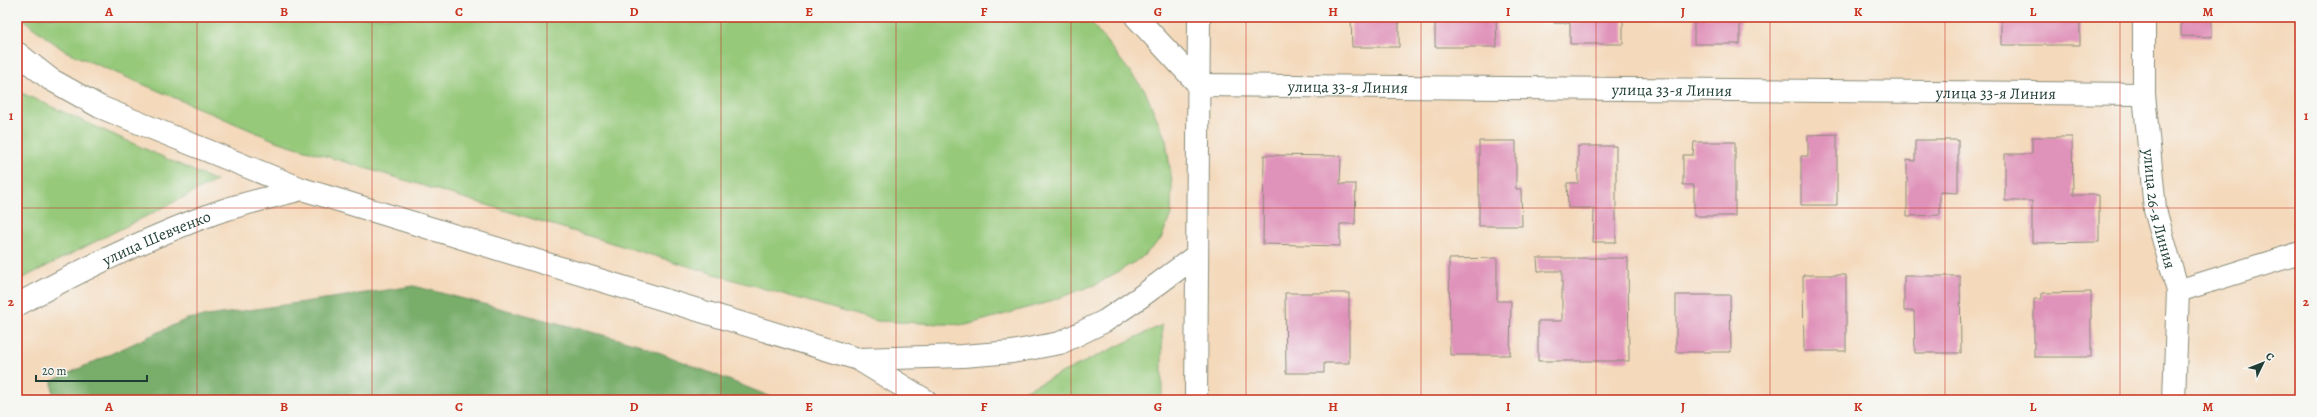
<svg xmlns="http://www.w3.org/2000/svg" width="2317" height="417" font-family="Alegreya,serif">
	<rect width="100%" height="100%" fill="#f6f6f2"/>
	<filter id="ink" filterUnits="userSpaceOnUse"><feTurbulence type="fractalNoise" baseFrequency=".025" numOctaves="2"/><feDisplacementMap in="SourceGraphic" scale="8" xChannelSelector="R" yChannelSelector="G"/><feConvolveMatrix kernelMatrix="1 2 1 2 8 2 1 2 1" color-interpolation-filters="sRGB"/></filter>
	<filter id="wash" filterUnits="userSpaceOnUse"><feTurbulence type="fractalNoise" baseFrequency=".012" numOctaves="4" result="noise"/><feDisplacementMap in="SourceGraphic" scale="16" xChannelSelector="R" yChannelSelector="G"/><feGaussianBlur stdDeviation="0.9" result="paint"/><feColorMatrix in="noise" values="0 0 0 0 0 0 0 0 0 0 0 0 0 0 0 0 0 1.4 0 .05"/><feComposite in="paint" operator="in"/></filter>
	<g filter="url(#wash)">
		<rect width="100%" height="100%" fill="#f4d9bb"/>
		<path fill="#96c97a" stroke="#5a8357" d="M22,17H1087L1145,91L1166,140L1172,183L1171,214L1161,239L1141,258L1097,284L1045,303L966,325L877,321L734,280L276,141L65,51L31,26Z
			M17,91L216,181L17,281Z
			M1162,325V400H1013L1011,397Z"/>
		<path fill="#78ad6a" stroke="#4c754f" d="M414,286L638,344L779,400H53L52,381L187,319Z"/>
		<g id="blocks">
			<path fill="#e093ba" d="M1351,17H1399V47H1352Z
				M1435,17H1496L1497,47H1435Z
				M1554,17H1623V44H1570V23H1554Z
				M1694,17H1740V44H1694Z
				M2001,17H2080V45H2001Z
				M2181,17H2212V37L2181,36Z
				M1837,134V205H1801V156H1808V135Z
				M2032,137H2072L2073,195H2099V242L2032,243V201H2005V154H2032Z
				M1915,140H1958V193L1940,192V215L1907,216V160L1915,161Z
				M1479,141H1516V189H1521L1522,226H1479Z
				M1694,142H1735V216H1694V185H1683V155H1693Z
				M1578,146H1616V242H1593L1594,208H1568L1567,183H1578Z
				M1264,155L1341,156L1340,184H1356L1355,224H1340V246L1263,244Z
				M1497,258V301H1511L1510,355H1450L1449,259Z
				M1537,258H1628L1629,361H1538V321H1562V271H1538Z
				M1803,275H1846V351H1804Z
				M1904,276H1960L1961,353H1915L1914,311H1904Z
				M2091,292V357H2034V299H2042V293Z
				M1285,293H1349V363H1324V373H1286Z
				M1676,295H1730L1731,352H1676Z"/>
		</g>
	</g>
	<g filter="url(#ink)">
		<use href="#blocks" fill-opacity="0" stroke="#8a8b78" stroke-width="1"/>
		<g fill="none" stroke-linecap="round" stroke-linejoin="round">
			<defs>
				<g id="street">
					<path id="s1" d="M2144,17V94L2155,210L2178,291L2174,400"/>
					<path id="s2" d="M1199,85L2144,94"/>
					<path d="M2178,291L2300,253"/>
					<path id="s3" d="M17,305C81,270 146,238 215,213C243,203 273,197 302,189"/>
				</g>
				<path id="secondary" d="M1136,17L1199,85
					M17,53L50,79L100,107L302,189L858,359L963,356L1012,352L1060,343L1105,321L1139,298L1197,255
					M858,359L925,400
					M1196,400L1199,17"/>
			</defs>
			<use href="#street" stroke="#8a8b78" stroke-width="24"/>
			<use href="#secondary" stroke="#8a8b78" stroke-width="24"/>
			<use href="#street" stroke="#fff" stroke-width="22"/>
			<use href="#secondary" stroke="#fff" stroke-width="22"/>
		</g>
	</g>
	<path fill="none" stroke="#c8321e" stroke-width="1" stroke-opacity="0.55" d="M197,17V400M372,17V400M547,17V400M721,17V400M896,17V400M1071,17V400M1246,17V400M1421,17V400M1596,17V400M1770,17V400M1945,17V400M2120,17V400M17,208H2300"/>
	<g text-anchor="middle" stroke-width="4" stroke-linejoin="round" paint-order="stroke">
		<g font-size="16" fill="#1f3d34" stroke="#f6f6f2">
			<text dy="6" stroke="none"><textPath href="#s2" startOffset="149">улица 33-я Линия</textPath></text>
			<text dy="6" stroke="none"><textPath href="#s2" startOffset="473">улица 33-я Линия</textPath></text>
			<text dy="6" stroke="none"><textPath href="#s2" startOffset="797">улица 33-я Линия</textPath></text>
			<text dy="6" stroke="none"><textPath href="#s1" startOffset="193">улица 26-я Линия</textPath></text>
			<text dy="6" stroke="none"><textPath href="#s3" startOffset="155">улица Шевченко</textPath></text>
		</g>
	</g>
	<rect width="2317" height="417" fill="none" stroke="#f6f6f2" stroke-width="44"/>
	<g transform="translate(2263 363) rotate(47)" stroke="#f6f6f2" stroke-width="3" paint-order="stroke">
	<path d="M0-3L7 15L0 10L-7 15Z" fill="#1f3d34"/>
	<text y="-6" font-size="11" font-weight="bold" text-anchor="middle" fill="#1f3d34">С</text>
	</g>
	<path d="M36 375v6h111v-6" fill="none" stroke="#1f3d34" stroke-width="2"/>
	<text x="42" y="375" font-size="12" fill="#1f3d34" stroke="#f6f6f2" stroke-width="3" paint-order="stroke">20 m</text>
	<rect x="22" y="22" width="2273" height="373" fill="none" stroke="#c8321e" stroke-width="1.5"/>
	<g font-size="13" text-anchor="middle" font-weight="bold" fill="#c8321e">
		<text x="109" y="16">A</text>
		<text x="284" y="16">B</text>
		<text x="459" y="16">C</text>
		<text x="634" y="16">D</text>
		<text x="809" y="16">E</text>
		<text x="984" y="16">F</text>
		<text x="1158" y="16">G</text>
		<text x="1333" y="16">H</text>
		<text x="1508" y="16">I</text>
		<text x="1683" y="16">J</text>
		<text x="1858" y="16">K</text>
		<text x="2033" y="16">L</text>
		<text x="2208" y="16">M</text>
		<text x="11" y="120">1</text>
		<text x="2306" y="120">1</text>
		<text x="11" y="306">2</text>
		<text x="2306" y="306">2</text>
		<text x="109" y="411">A</text>
		<text x="284" y="411">B</text>
		<text x="459" y="411">C</text>
		<text x="634" y="411">D</text>
		<text x="809" y="411">E</text>
		<text x="984" y="411">F</text>
		<text x="1158" y="411">G</text>
		<text x="1333" y="411">H</text>
		<text x="1508" y="411">I</text>
		<text x="1683" y="411">J</text>
		<text x="1858" y="411">K</text>
		<text x="2033" y="411">L</text>
		<text x="2208" y="411">M</text>
	</g>
</svg>
